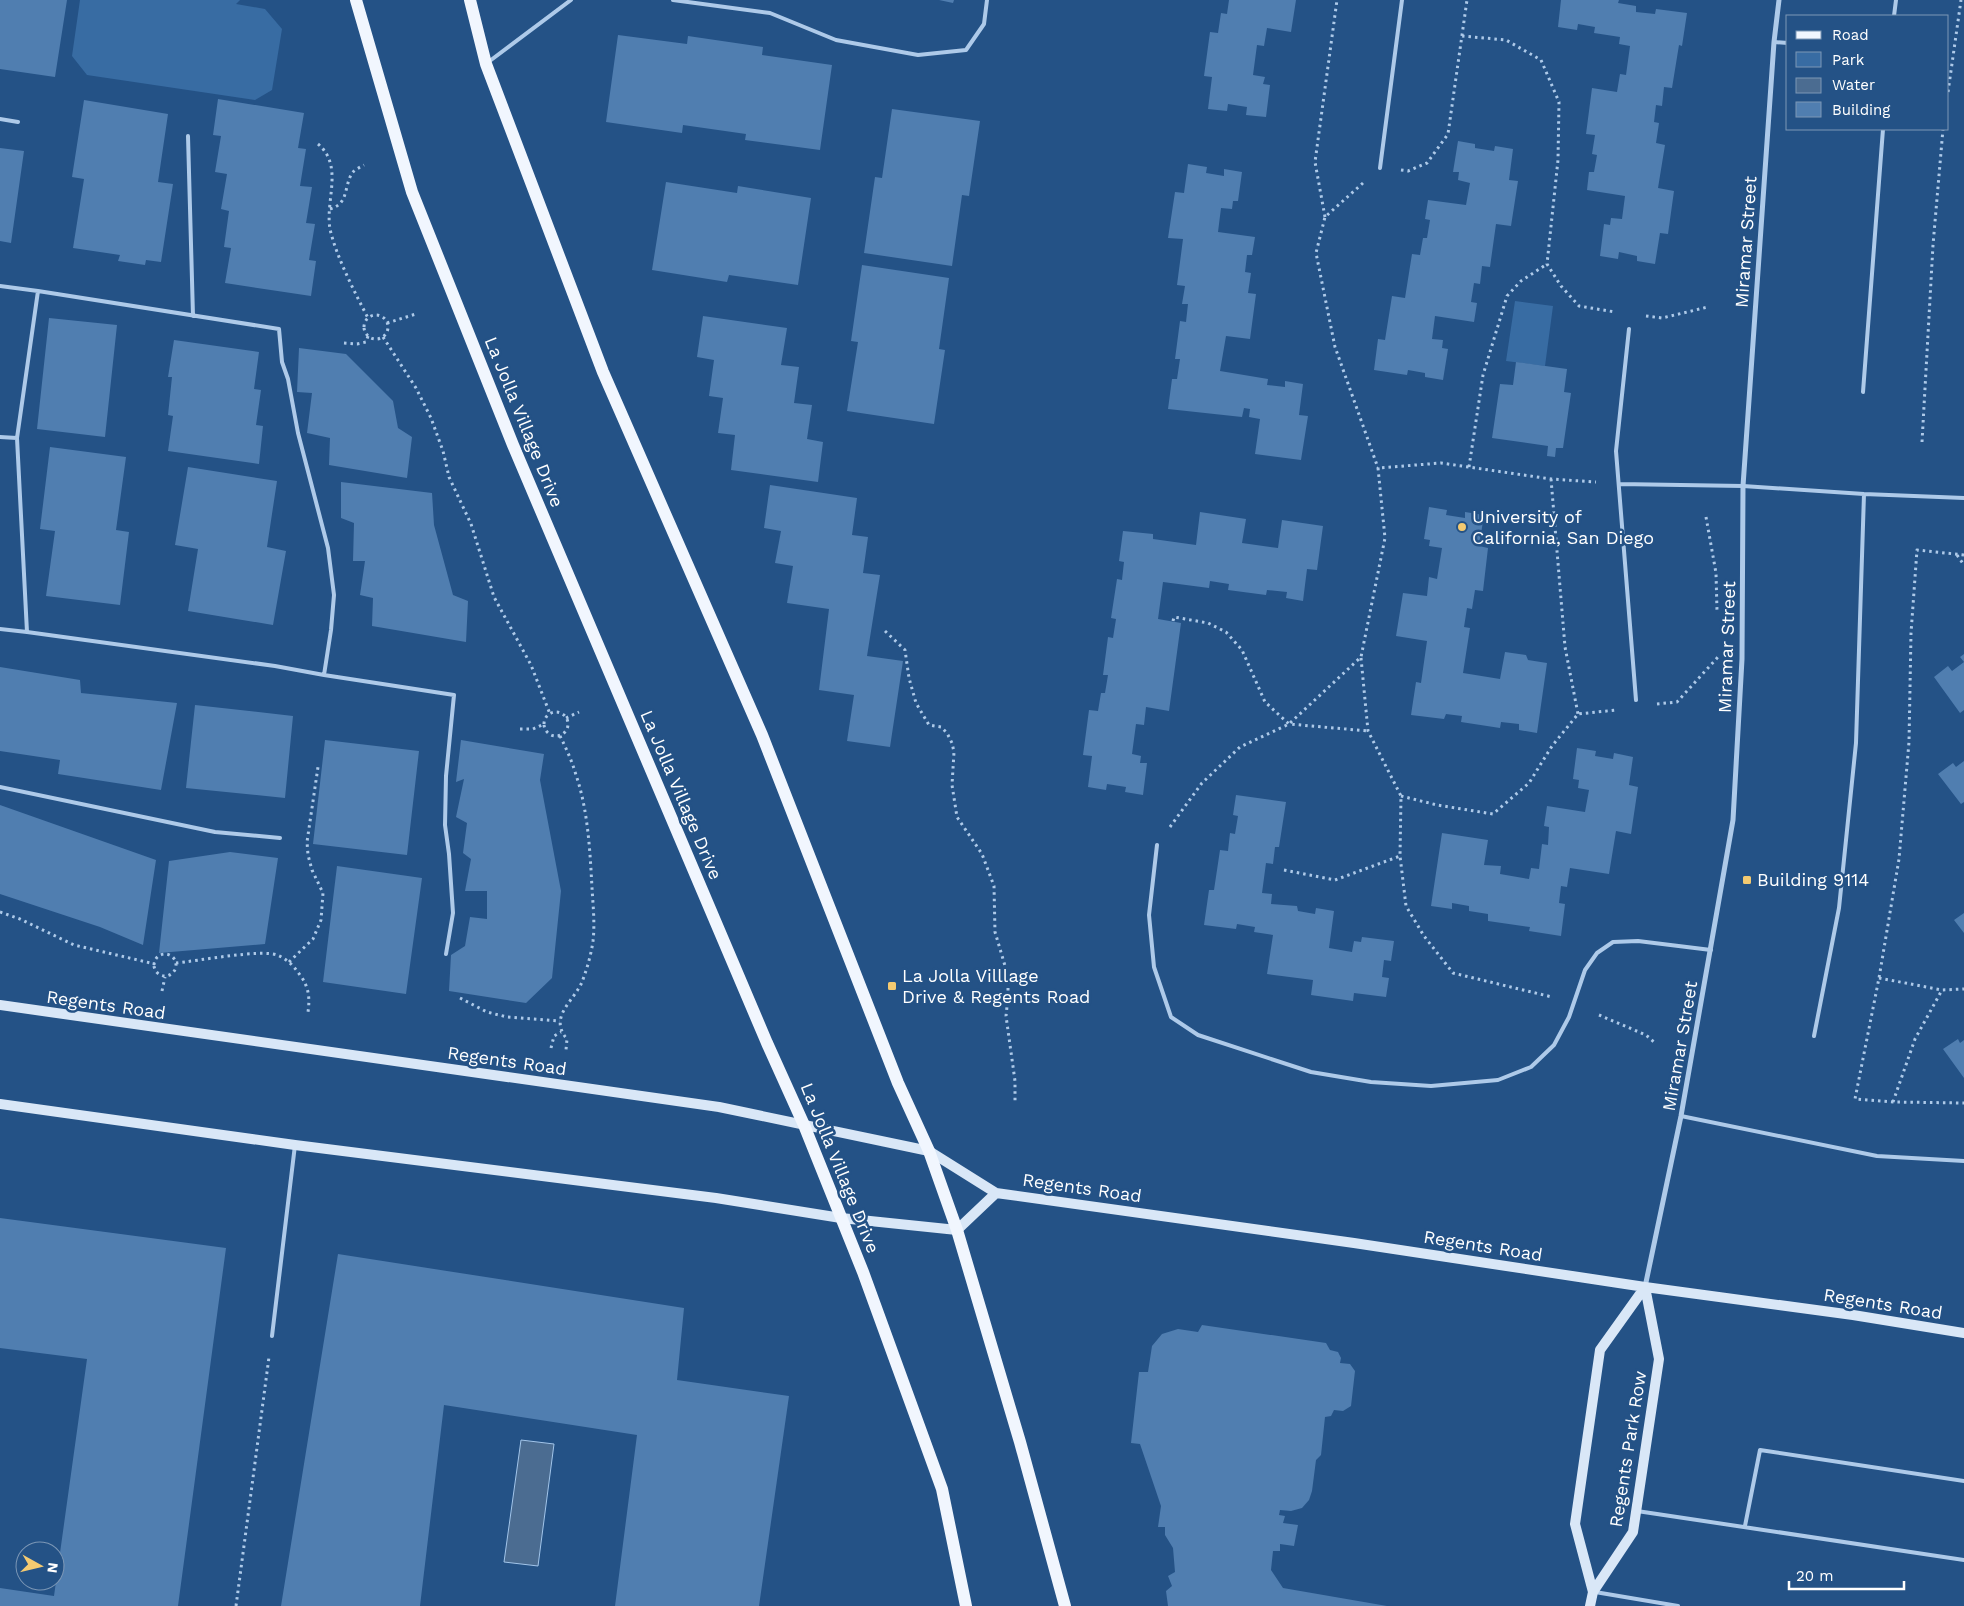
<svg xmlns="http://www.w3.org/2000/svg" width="1964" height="1606" font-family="'Work Sans',sans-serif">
	<rect width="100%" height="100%" fill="#245286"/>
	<path fill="#386ca3" d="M80,0H240L236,4L265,9L282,29L272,90L255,100L87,75L72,56Z
		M1515,301L1553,306L1545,366L1506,361Z"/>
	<path fill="#4b6c91" stroke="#a2c5ea" d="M521,1440L554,1444L538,1566L504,1562Z"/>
	<path fill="#507eb0" d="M0,0H67L55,77L0,69Z
		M939,0H954L953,3Z
		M1229,0H1296L1291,32L1267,28L1264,46L1257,45L1253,75L1265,77L1263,84L1270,85L1266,117L1246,115L1247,107L1228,104L1227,111L1208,109L1212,77L1204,76L1210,32L1218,33L1221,13L1227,14Z
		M1561,0H1619L1618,3L1636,6V12L1655,14L1656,9L1687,13L1682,46L1679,45L1672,88L1664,87L1662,106L1656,105L1654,122L1659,123L1656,143L1665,145L1658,188L1674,191L1668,234L1660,233L1655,264L1637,261V256L1619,252L1618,259L1600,256L1604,224L1610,225L1611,218L1622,219L1625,196L1587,190L1589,172H1594L1597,155L1592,154L1595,135L1586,134L1592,88L1617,92L1620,74L1626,75L1630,46L1619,44L1620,37L1594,33L1595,27L1578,24L1577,30L1558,27Z
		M618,35L687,44L688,36L763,47L762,55L832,65L820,150L745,140L746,134L683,125L682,133L606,122Z
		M218,99L304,113L298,148L306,149L300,186L312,187L306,223L315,224L309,260L316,261L311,296L225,283L231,248L224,247L229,211L221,209L227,174L215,172L221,136L213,135Z
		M84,100L168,114L158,182L173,184L161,262L146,260L145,265L118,261L120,255L73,248L84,179L72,177Z
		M892,109L980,121L969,196L962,195L952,266L864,253L875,177L882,178Z
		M1458,141L1475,144V148L1494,151L1495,146L1513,149L1509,180L1518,181L1511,226L1496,224L1490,267L1482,266L1480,284L1474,283L1471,302L1477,303L1474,322L1435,316L1432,339L1443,340L1442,348L1448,349L1443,380L1425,377V373L1408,370L1407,375L1374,370L1378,339L1385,340L1392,296L1405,298L1412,254L1420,255L1423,238H1427L1430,220L1425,219L1428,200L1466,205L1470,183L1458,180L1459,172H1453Z
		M0,148L24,151L11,243L0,241Z
		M1188,164L1207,167L1206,173L1224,176V169L1242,172L1238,201H1233L1232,209L1221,208L1218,232L1255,237L1252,255H1247L1245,272L1251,273L1248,293L1256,294L1250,339L1226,336L1220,371L1268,379L1267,385L1285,387V381L1303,384L1299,415L1308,416L1301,460L1255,454L1260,419L1249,417L1250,409L1244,408L1242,417L1168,409L1172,379H1177L1180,359H1175L1180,321L1186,322L1188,304H1182L1185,286L1177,285L1183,239L1168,238L1175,192L1184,193Z
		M666,182L737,193L738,186L811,198L798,285L729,275L727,282L652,270Z
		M862,265L949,278L939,349L945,350L934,424L847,411L858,342L851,341Z
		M703,316L787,328L781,365L799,367L794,403L812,405L807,439L823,442L818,482L731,470L735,435L718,433L723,398L709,396L714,360L697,357Z
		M49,318L117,325L105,437L37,429Z
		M174,340L259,352L254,389L261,390L256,425L263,426L259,464L168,451L173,416L168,415L172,377H168Z
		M299,348L346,354L393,401L398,428L412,437L407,478L329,465L330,438L307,433L312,393L297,392Z
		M1516,362L1567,369L1564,392L1571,393L1563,448H1556L1555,457L1547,456L1548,446L1492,438L1500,384L1513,385Z
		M50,447L126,457L116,530L129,532L120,605L46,596L55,531L40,529Z
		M188,467L277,481L267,547L286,551L273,625L188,611L198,549L175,545Z
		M341,482L432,493L434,525L453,595L468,601L466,642L372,626L373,598L360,595L365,561H353L354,523L341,518Z
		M770,485L857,498L852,535L868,537L863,573L880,575L867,656L903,661L890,747L847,741L854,695L819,690L829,609L787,603L793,566L775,563L781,531L764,528Z
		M1429,507L1447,510L1446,515L1465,518V512L1484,515L1479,546L1488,548L1483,591L1475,590L1472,609L1467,608L1464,627L1470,628L1463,673L1500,679L1505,652L1526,655L1528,660L1547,663L1537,733L1519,730V724L1501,722L1500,728L1461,722L1462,716L1446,714L1444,719L1411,715L1416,682L1421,683L1427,641L1396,636L1403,593L1427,596L1429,577L1437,579L1442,548L1429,546L1430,540L1424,539Z
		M1200,512L1246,519L1242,543L1278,548L1282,520L1323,526L1317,570L1307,569L1303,601L1286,598L1287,592L1267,590L1266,595L1228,590L1229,584L1210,581L1209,588L1163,582L1158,619L1181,623L1169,711L1146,707L1144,725L1136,724L1132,754L1141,756L1140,763H1147L1143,795L1125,792L1126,787L1107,784L1106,790L1088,787L1092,756L1083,755L1089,710L1098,711L1101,693H1105L1108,675H1103L1108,637L1113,638L1116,619L1111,618L1117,579L1122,580L1124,562L1119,561L1123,531L1153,534V539L1196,545Z
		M1964,654V710L1960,713L1934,677L1948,666L1952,671L1964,662L1960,657Z
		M0,667L80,680L81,693L177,703L161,790L58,774L60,760L0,751Z
		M195,705L293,716L285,798L186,788Z
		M325,740L419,751L407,855L313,844Z
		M461,740L544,754L540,780L561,891L552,978L526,1003L449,991L451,955L465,946L470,917L487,919V891H465L471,859L463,853L467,823L456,817L464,779L456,782Z
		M1577,748L1596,751L1595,756L1613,759L1614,753L1633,757L1629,785L1638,787L1631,834L1616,831L1609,874L1570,868L1567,887L1561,886L1559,903L1565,904L1561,936L1529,931L1530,927L1488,921V914L1469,911V906L1452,903V909L1431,906L1442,833L1488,840L1484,865L1501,866L1500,874L1529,879L1531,868L1539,869L1542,844L1548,845L1549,827L1544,826L1547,806L1585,812L1589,790L1578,788L1579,780L1573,779Z
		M1964,761V802L1961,804L1938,774L1953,763L1956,767Z
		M1236,795L1286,802L1279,847H1275L1273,864L1266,863L1262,893L1272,894L1271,904L1297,906L1298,911L1315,914L1316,908L1334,911L1329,948L1352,952L1354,941L1361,942L1362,937L1394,941L1391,961L1384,960L1382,977L1389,978L1386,997L1354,993L1353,1001L1311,995L1313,980L1267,974L1273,935L1254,932L1255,927L1237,924L1236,929L1204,925L1209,890H1214L1220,850L1228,851L1230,833L1235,834L1238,816L1233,815Z
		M0,805L156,860L143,945L100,927L0,894Z
		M230,852L278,858L265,944L159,953L169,861Z
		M337,866L422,878L406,994L323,982Z
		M1964,913V933L1954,920Z
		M1958,1039L1960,1043L1964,1040V1078L1943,1049Z
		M0,1218L226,1248L178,1606H0V1588L54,1596L87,1359L0,1348Z
		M338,1254L684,1308L677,1380L789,1396L759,1606H615L637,1435L444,1405L420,1606H281Z
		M1202,1325L1326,1343L1330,1350L1338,1352L1341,1358L1340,1363L1350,1364L1355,1371L1351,1406L1343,1411L1334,1410L1331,1416L1325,1417L1321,1455L1316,1460L1312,1491L1309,1500L1302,1508L1291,1511L1280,1510L1279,1515L1285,1516L1283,1523L1298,1525L1294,1546L1280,1544V1551H1273L1271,1570L1283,1588L1387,1606H1168L1166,1591L1172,1586L1168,1576L1175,1572L1173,1548L1165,1535V1527H1158L1161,1506L1140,1444L1131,1443L1139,1372H1148L1152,1346L1162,1334L1178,1329L1198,1332Z"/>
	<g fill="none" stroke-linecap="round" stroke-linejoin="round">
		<path stroke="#aecae9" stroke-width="3" stroke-dasharray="2.5 4" stroke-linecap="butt" d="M1462,36L1506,40L1541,60L1559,102L1558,160L1547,264L1561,286L1579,306L1615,312
			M1948,92L1961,0
			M318,144C344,166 325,200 330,229C336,256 355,293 368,318
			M1401,170L1408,171L1427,163L1448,134L1467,0
			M1363,183L1325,217L1316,253L1335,347L1378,468
			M330,209C348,204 344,189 351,175C353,170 359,168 364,165
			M1325,217L1315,162L1337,0
			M364 327a12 12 0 1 1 24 0a12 12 0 1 1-24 0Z
			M1646,316L1662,318L1708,307
			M387,323L416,314
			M383,337L416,388L431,418L443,451L449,477L471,524L494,597L531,665L550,714
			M344,343L357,344L366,342L368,336
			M1922,442L1933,245L1943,129
			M1469,467L1483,375L1507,296L1521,281L1547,264
			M1551,479L1565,647L1578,714
			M1706,517L1716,573L1717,611
			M1957,555L1964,565
			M1964,555L1917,550L1911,633L1909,742L1899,859L1879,978L1855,1099L1893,1102L1964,1103
			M1173,621L1174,617L1208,623L1226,632L1242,650L1265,702L1289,724L1368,731
			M885,631L905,650L909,678L916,703L929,725L941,727L947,733L952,743L954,752L952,785L957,817L982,854L994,886L995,932L1008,976V997L1006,1016L1015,1081V1104
			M1361,658L1368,731L1401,796L1400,856L1406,906L1424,936L1453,973L1552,997
			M1657,704L1677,702L1718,657
			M544 724a12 12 0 1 1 24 0a12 12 0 1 1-24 0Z
			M566,718L579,712
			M520,729H533L544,724
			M560,736C566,748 572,761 576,775C588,810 590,851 592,888C593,905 595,924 593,941C591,955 587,969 582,982C574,1001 548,1017 567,1039L566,1050
			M1401,796L1437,805L1493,814L1529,783L1552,746L1578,714L1616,710
			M1170,827L1202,783L1240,747L1289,724L1361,657L1385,538L1378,468L1441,463L1551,479L1596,482
			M1284,870L1335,880L1400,856
			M0,912L20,919L74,945L155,964
			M154 965a11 11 0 1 1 22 0a11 11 0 1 1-22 0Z
			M289,962L313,939L321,920L323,893L312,870L308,855L307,842L318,767
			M176,963C197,961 261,949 277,955C287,959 294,966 300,975C309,987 310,998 308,1012
			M1879,978L1942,990L1964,989
			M162,991L165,977
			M460,998L487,1012L507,1017L560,1021
			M1599,1015L1646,1035L1654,1042
			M551,1048L554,1036L561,1032
			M1893,1102L1915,1039L1942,990
			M236,1606L269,1357"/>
		<path stroke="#aecae9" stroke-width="4" d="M673,0L770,13L836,40L918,55L966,50L984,24L987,0
			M1894,16L1896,0
			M1774,42L1788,43
			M487,63L571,0
			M0,119L18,122
			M188,136L193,316
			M1380,168L1402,0
			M0,286L38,291L17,438L27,632L0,629
			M1629,329L1616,451L1636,700
			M1863,392L1883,129
			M0,437L17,438
			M1619,484L1743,486L1864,494L1964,498
			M27,632L275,666L324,675L331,630L334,595L328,548L298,433L288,379L282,362L279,329L38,291
			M324,675L454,695L446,776L445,825L449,854L453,913L446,954
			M0,787L215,832L280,838
			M1157,845L1149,915L1154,967L1171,1017L1198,1035L1311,1072L1371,1082L1431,1086L1498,1080L1531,1067L1554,1045L1569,1017L1585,970L1597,953L1613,942L1638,941L1711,950
			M1814,1036L1839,908L1856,743L1864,494
			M1681,1116L1877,1156L1964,1161
			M272,1336L295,1145
			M1637,1511L1964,1560
			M1745,1526L1760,1450L1964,1481
			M1595,1592L1678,1606"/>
		<path stroke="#aecae9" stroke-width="5" d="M1645,1287L1681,1116L1733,820L1742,659L1743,486L1774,42L1779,0"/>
		<path stroke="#d9e7f7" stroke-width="10" d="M0,1005L719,1107L929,1151L996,1193L1354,1243L1645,1287L1853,1315L1964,1333
			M0,1104L295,1145L716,1198L841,1218L957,1230L996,1193
			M1593,1592L1575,1524L1600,1350L1645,1287
			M1590,1606L1593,1592L1633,1532L1659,1359L1645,1287"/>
		<path stroke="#f1f6fe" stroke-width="12" d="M356,0L412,192L513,445L767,1043L804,1125L863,1272L942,1489L966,1606
			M470,0L486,64L603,372L762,735L898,1083L929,1151L957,1230L1020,1442L1065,1606"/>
	</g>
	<g fill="#f4ca71" stroke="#245286" stroke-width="2">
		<circle cx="1462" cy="527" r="5"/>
		<rect x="1742" y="875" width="10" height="10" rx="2.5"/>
		<rect x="887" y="981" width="10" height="10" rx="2.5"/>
	</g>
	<g text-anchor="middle" stroke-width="5" stroke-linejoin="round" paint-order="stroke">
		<g font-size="18" fill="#fff" stroke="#245286">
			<text transform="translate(1746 242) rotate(-86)" y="6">Miramar Street</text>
			<text transform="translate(524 422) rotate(68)" y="6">La Jolla Village Drive</text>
			<text transform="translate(1727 647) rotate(-88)" y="6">Miramar Street</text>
			<text transform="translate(681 795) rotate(67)" y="6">La Jolla Village Drive</text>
			<text transform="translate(106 1005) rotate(8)" y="6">Regents Road</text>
			<text transform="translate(1680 1046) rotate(-80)" y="6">Miramar Street</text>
			<text transform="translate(507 1061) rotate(8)" y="6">Regents Road</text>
			<text transform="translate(840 1168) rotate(68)" y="6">La Jolla Village Drive</text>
			<text transform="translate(1082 1188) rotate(8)" y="6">Regents Road</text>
			<text transform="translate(1483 1246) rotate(9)" y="6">Regents Road</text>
			<text transform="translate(1883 1304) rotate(9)" y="6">Regents Road</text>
			<text transform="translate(1628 1449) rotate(-81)" y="6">Regents Park Row</text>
		</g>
		<g font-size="18" fill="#fff" stroke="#245286" text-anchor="start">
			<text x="1472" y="523">University of<tspan x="1472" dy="21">California, San Diego</tspan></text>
			<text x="1757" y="886">Building 9114</text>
			<text x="902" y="982">La Jolla Villlage<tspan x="902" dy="21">Drive &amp; Regents Road</tspan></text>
		</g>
	</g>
	<rect x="1786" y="15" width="162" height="115" fill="#245286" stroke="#7c97b6"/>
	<rect x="1796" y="31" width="25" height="8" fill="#f1f6fe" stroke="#7c97b6"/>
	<text x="1832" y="40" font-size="15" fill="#ffffff">Road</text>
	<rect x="1796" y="52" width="25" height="15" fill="#386ca3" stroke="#7c97b6"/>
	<text x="1832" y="65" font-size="15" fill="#ffffff">Park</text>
	<rect x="1796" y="78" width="25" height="15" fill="#4b6c91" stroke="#7c97b6"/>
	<text x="1832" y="90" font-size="15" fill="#ffffff">Water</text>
	<rect x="1796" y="102" width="25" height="15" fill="#507eb0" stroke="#7c97b6"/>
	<text x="1832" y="115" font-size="15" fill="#ffffff">Building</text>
	<g transform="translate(40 1566) rotate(98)"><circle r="24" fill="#245286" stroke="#7c97b6"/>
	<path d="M0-4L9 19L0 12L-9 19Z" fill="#f4ca71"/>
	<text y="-8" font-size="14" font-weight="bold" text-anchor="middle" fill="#ffffff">N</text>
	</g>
	<path d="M1789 1581v8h115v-8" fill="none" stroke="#ffffff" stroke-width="2.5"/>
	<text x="1796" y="1581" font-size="15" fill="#ffffff" stroke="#245286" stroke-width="4" paint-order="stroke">20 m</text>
</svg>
